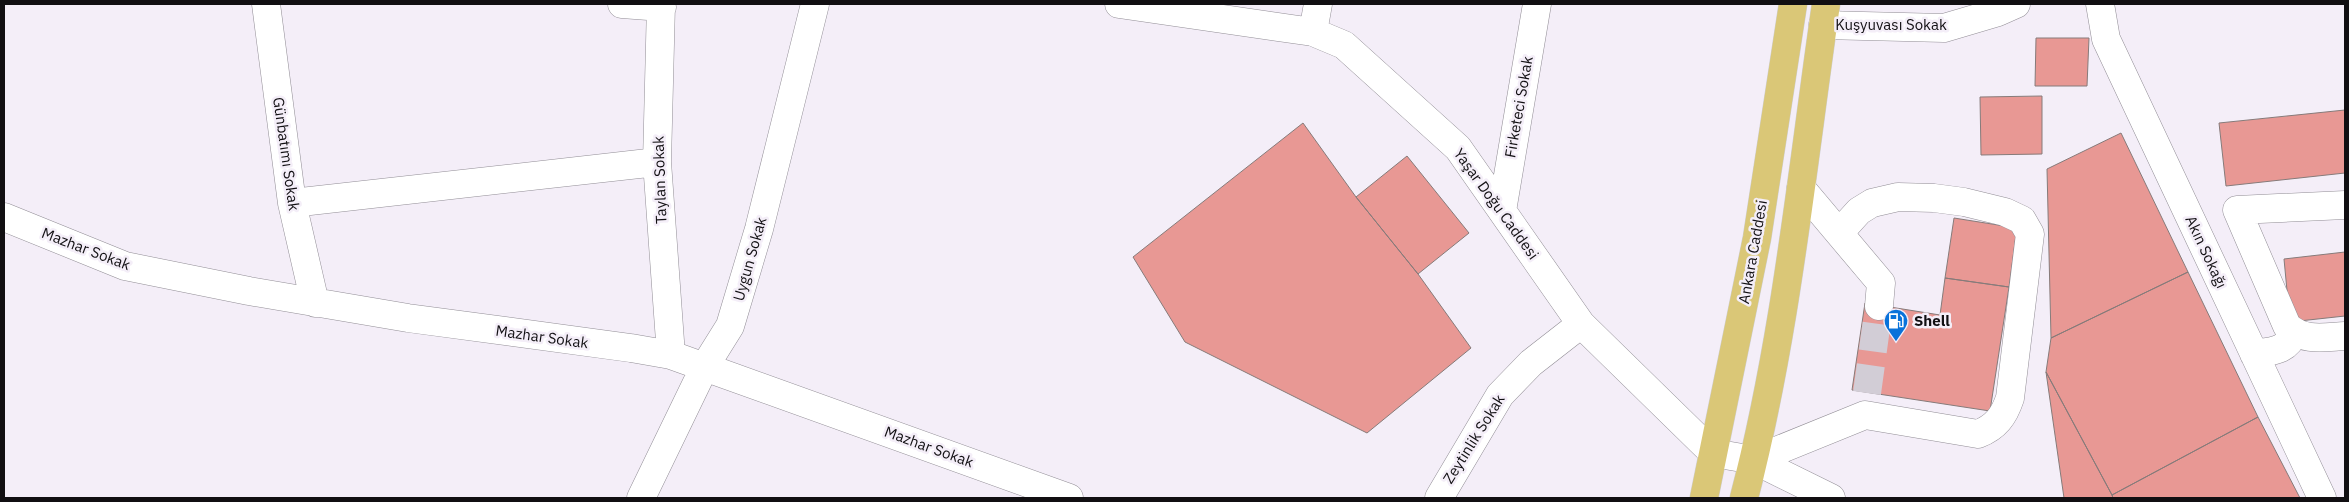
<svg xmlns="http://www.w3.org/2000/svg" width="2349" height="502" font-family="'IBM Plex Sans',sans-serif">
	<rect width="100%" height="100%" fill="#f4eef8"/>
	<path fill="#e89894" stroke="#867b7a" d="M2036,38H2089L2087,86H2035Z
		M2042,96V154L1981,155L1980,97Z
		M2345,110V173L2226,186L2219,123Z
		M1303,123L1356,197L1418,274L1471,348L1367,433L1185,342L1133,257Z
		M2121,133L2188,272L2051,338L2047,169Z
		M1407,156L1469,233L1418,274L1356,197Z
		M1954,218L2017,228L2009,287L1945,278Z
		M2345,252V316L2290,322L2284,259Z
		M2188,272L2258,417L2112,495L2046,372L2051,338Z
		M1945,278L2009,287L1990,411L1852,390L1865,303L1940,315Z
		M2046,372L2112,495L2113,498H2064Z
		M2258,417L2300,498H2113L2112,495Z"/>
	<g fill="none" stroke-linecap="round" stroke-linejoin="round">
		<path stroke="#d2cdd6" stroke-width="28" stroke-dasharray="28 14" stroke-linecap="butt" d="M1867,393L1879,306"/>
		<defs>
			<path id="minor" d="M266,4L292,203L315,303
				M622,4L662,7
				M661,4L657,162L671,355
				M1119,4L1313,32L1344,45L1458,148L1581,324L1713,453L1754,460L1865,415L1978,434C1996,427 2004,416 2010,398L2030,234L2022,220L2005,212L1964,202L1934,198L1898,197L1872,203L1859,211L1839,233
				M2100,4L2106,39L2322,498
				M1823,25L1944,28L1998,12L2016,4
				M1313,32L1318,4
				M1801,188L1881,283L1879,306
				M292,203L657,162
				M2345,205L2237,210L2287,326C2304,342 2324,337 2345,336
				M1502,211L1537,4
				M4,217L125,266L249,291L408,318L631,348L671,355L1069,498
				M2254,354C2272,351 2288,351 2294,332
				M1754,460L1831,498
				M641,498L705,366L730,326L759,229L815,4
				M1439,498L1500,395L1531,363L1581,324"/>
			<path id="major" d="M1704,498L1757,238L1793,4
				M1744,498C1786,337 1802,169 1826,4"/>
		</defs>
		<use href="#minor" stroke="#928e96" stroke-width="29"/>
		<use href="#major" stroke="#cfcfd0" stroke-width="29"/>
		<use href="#minor" stroke="#fff" stroke-width="28"/>
		<use href="#major" stroke="#dac777" stroke-width="28"/>
	</g>
	<defs>
		<symbol id="fuel-pin" viewBox="-11 -11 22 30"><path d="M0 17L-7.5 6A9.5 9.5 0 1 1 7.5 6Z" fill="#0972da" stroke="#f4eef8"/><path d="M-5.5-6h7V0h2V4h1.3V-2.5L3-4.5l.8-.8L6-3V5H2.5V1h-1V6h-7ZM-4.2-4.7v3.2H.2V-4.7Z" fill="#fff"/></symbol>
	</defs>
	<g fill-rule="evenodd">
		<use href="#fuel-pin" x="1882" y="307" width="28" height="38"/>
	</g>
	<g text-anchor="middle" stroke-width="5" stroke-linejoin="round" paint-order="stroke">
		<g font-size="15" fill="#110f12" stroke="#f4eef8">
			<text x="1891" y="30">Kuşyuvası Sokak</text>
			<text transform="translate(1519 107) rotate(-80)" y="5">Firketeci Sokak</text>
			<text transform="translate(286 154) rotate(82)" y="5">Günbatımı Sokak</text>
			<text transform="translate(660 180) rotate(-92)" y="5">Taylan Sokak</text>
			<text transform="translate(1496 204) rotate(54)" y="5">Yaşar Doğu Caddesi</text>
			<text transform="translate(86 249) rotate(21)" y="5">Mazhar Sokak</text>
			<text transform="translate(1753 252) rotate(-80)" y="5">Ankara Caddesi</text>
			<text transform="translate(2206 252) rotate(65)" y="5">Akın Sokağı</text>
			<text transform="translate(750 259) rotate(-74)" y="5">Uygun Sokak</text>
			<text transform="translate(542 337) rotate(8)" y="5">Mazhar Sokak</text>
			<text transform="translate(1474 439) rotate(-58)" y="5">Zeytinlik Sokak</text>
			<text transform="translate(929 447) rotate(20)" y="5">Mazhar Sokak</text>
		</g>
		<g font-size="15" font-weight="bold" fill="#110f12" stroke="#f4eef8" text-anchor="start">
			<text x="1914" y="326">Shell</text>
		</g>
	</g>
	<rect width="2349" height="502" fill="none" stroke="#110f12" stroke-width="10"/>
</svg>
